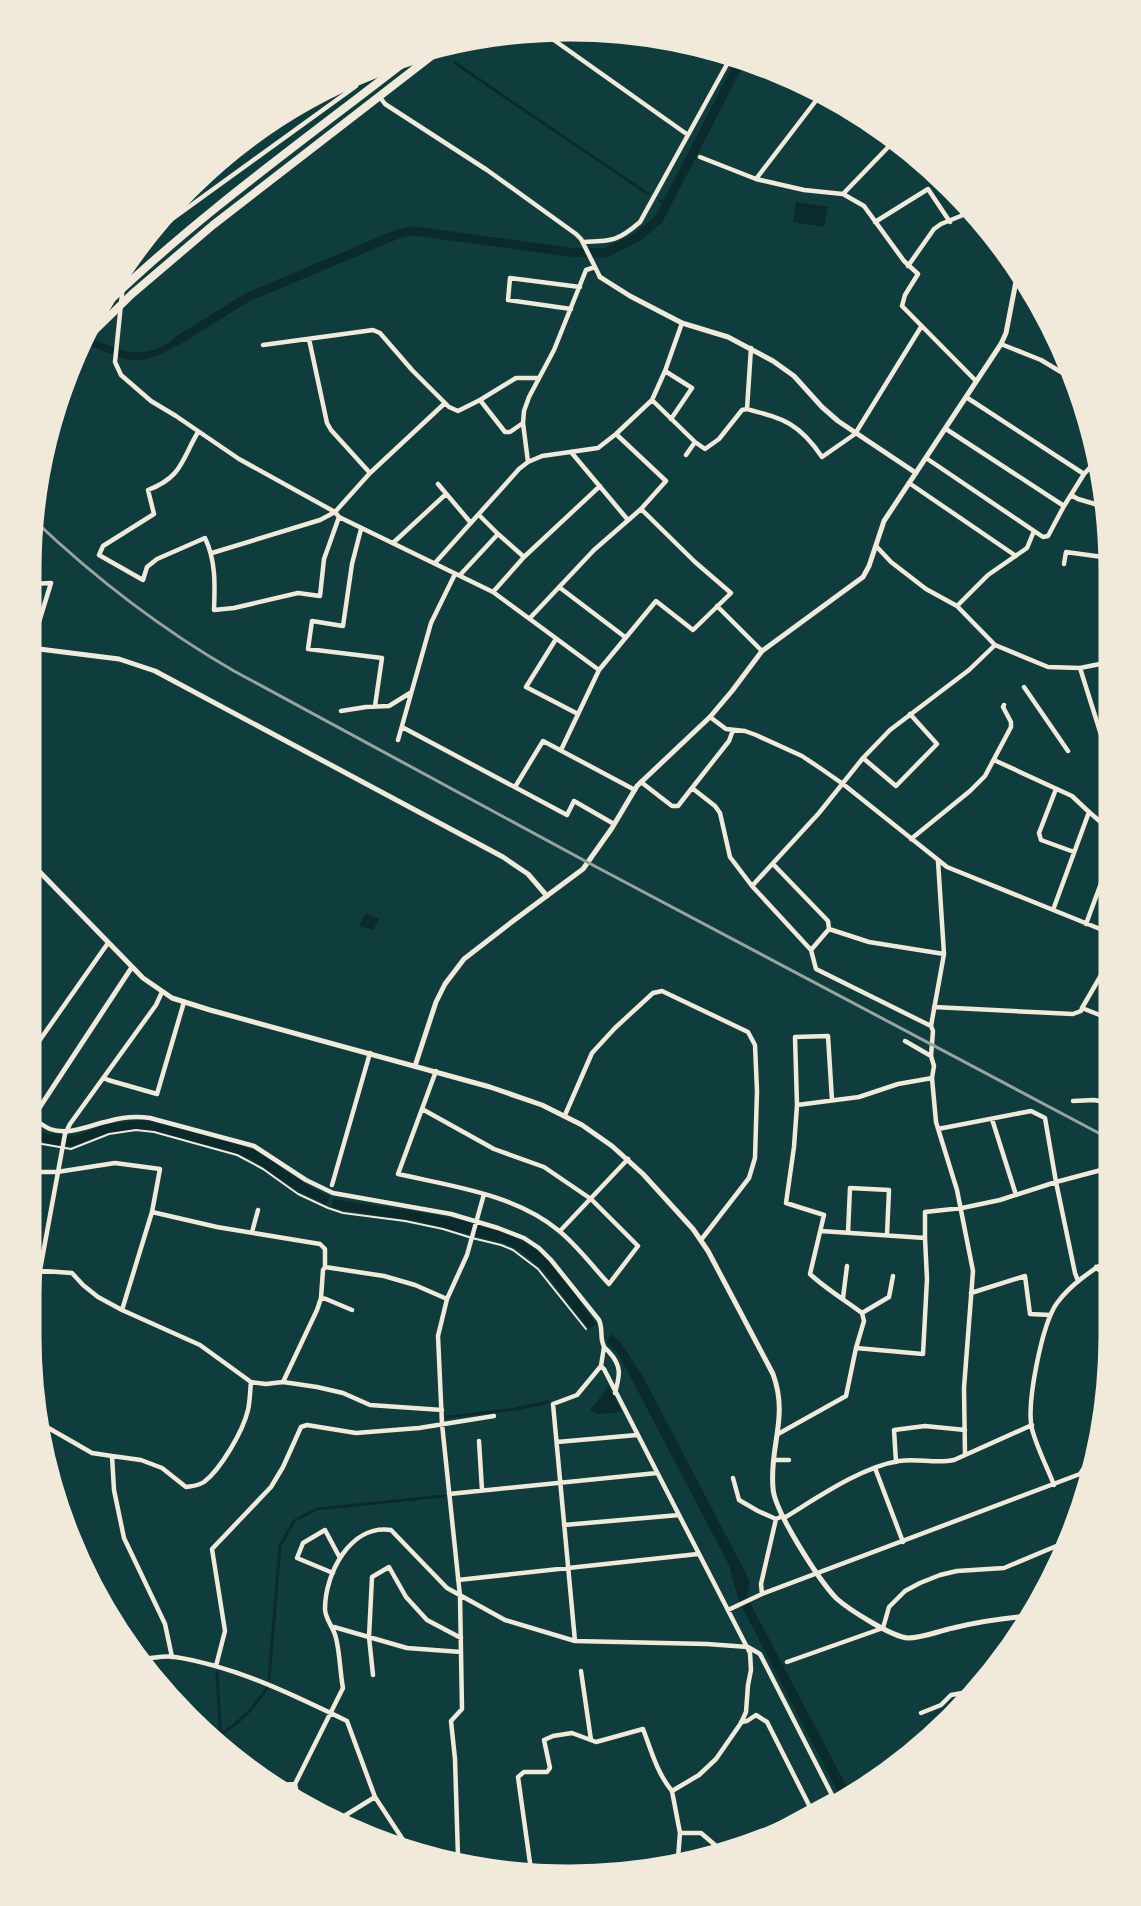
<svg xmlns="http://www.w3.org/2000/svg" width="1141" height="1906" font-family="'Nunito Sans',sans-serif">
	<rect width="100%" height="100%" fill="#0f3d3e"/>
	<path fill="#0a2a2b" d="M796,202L828,207L824,227L793,222Z
		M183,333L188,338C144,368 133,365 85,343L88,337C129,354 145,362 183,333Z
		M366,913L379,919L373,930L359,926Z
		M138,1120L150,1121C182,1130 220,1136 249,1148C279,1160 298,1185 330,1196L326,1205L295,1189L254,1161L238,1154L151,1131C123,1128 98,1137 73,1146C58,1147 42,1143 30,1135V1123L43,1133L48,1134L75,1136L106,1124Z
		M334,1199C393,1211 507,1215 549,1261C566,1280 581,1303 596,1324L589,1329L542,1269L518,1249L503,1243L421,1222L342,1210L331,1207Z
		M611,1334L620,1342L641,1373L742,1566L750,1582L747,1597L849,1791L840,1796L739,1601L729,1565L620,1357L615,1350L607,1343Z
		M609,1386L622,1412L599,1414L590,1410Z"/>
	<g fill="none" stroke-linecap="round" stroke-linejoin="round">
		<path stroke="#0a2a2b" stroke-width="3" d="M455,63L648,194
			M660,201L666,204
			M447,1417L516,1409L548,1402
			M217,1673L221,1744
			M269,1679L280,1546L294,1521L317,1509L444,1496
			M221,1734C241,1722 254,1707 267,1688"/>
		<path stroke="#0a2a2b" stroke-width="9" d="M177,341L248,297L398,234L414,231L569,252L606,253L639,236L659,219L741,60"/>
		<path stroke="#f1e9da" stroke-width="2" d="M30,1139L42,1144L71,1149L109,1134L136,1130L154,1132L237,1155L263,1169L298,1194L328,1208L343,1213L405,1221L443,1229L472,1238L501,1245L513,1250L538,1269L586,1329"/>
		<path stroke="#f1e9da" stroke-width="4.5" d="M544,33L688,135
			M379,96L385,104L487,170L576,234L581,239L600,277
			M700,157L756,179L804,190L843,194L864,206L904,261L918,274L905,295L902,306L976,381
			M756,179L818,98L801,84
			M843,194L894,141
			M875,222L928,189L950,222
			M150,235L356,86
			M583,242C611,241 617,242 640,222L731,57
			M125,265L115,362L121,375L151,401L176,416L239,459L335,512L339,517L493,592L599,670
			M908,266L934,229L941,224L973,211
			M571,309L508,300L510,278L580,287
			M309,339L327,423L331,430L370,473
			M1001,344L1041,360L1071,378
			M263,345L373,330L380,333L412,370L445,403
			M665,371L692,388L671,419
			M966,397L1084,474
			M652,400L695,442L705,449L719,439L742,410L747,409C784,419 799,423 822,457L855,434L921,327
			M747,409L751,348
			M523,423L510,432H505L480,400L516,378H539
			M946,429L1064,506L1084,474L1097,460
			M198,432C181,461 182,477 148,490L154,514L103,546L99,555L143,580L147,567L157,559L205,538C216,561 215,585 214,610L234,608L298,593L320,596L324,559L339,517
			M571,452L628,520
			M686,455L695,442
			M926,458L1043,537L1048,536L1064,506
			M528,462L523,423L524,411L529,397L554,350L586,270L595,267
			M909,483L1016,556
			M438,484L471,523
			M1071,495L1078,499L1105,507
			M479,515L498,534
			M361,529L352,564L343,626L312,621L308,649L382,658L375,706
			M393,543L446,494
			M876,546L891,562L926,589L957,606L995,645L1048,667L1080,668L1110,662
			M212,553L320,520L335,512L370,473L445,403L449,407L458,411L480,400
			M435,563L519,469L528,462L542,456L598,448L616,434L652,400L665,371L682,323
			M1064,564L1066,552L1110,558
			M460,575L498,534L524,557
			M559,587L625,637
			M493,592L524,557L600,486
			M717,606L762,651
			M957,606L988,575L1027,548L1034,531
			M530,618L594,550L641,509L666,481L616,434
			M556,639L526,687L578,714
			M31,648L51,583L31,584
			M1080,668L1103,741
			M1024,687L1068,751
			M341,711L366,707L389,706L410,693
			M710,717L726,729L745,731L756,735L802,756L820,768L843,784L947,867L1110,933
			M402,727L567,815L574,801L614,824
			M398,740L431,623L455,574
			M561,750L599,670L656,601L693,630L731,593L695,562L641,509
			M863,758L896,786L937,744L910,714
			M994,760L1072,796L1089,812
			M641,782L672,806H678L692,788L715,806L720,813L730,857L752,886
			M515,787L543,741L635,790
			M692,788L729,741L733,730
			M1056,789L1039,833L1041,840L1074,852
			M911,839L970,791L985,776L1011,727V722L1003,707L1004,705
			M938,861L944,954L931,1026L933,1031L931,1056L934,1066L932,1078L936,1122L957,1190L973,1271L964,1388L965,1455
			M773,864L828,921L829,929
			M1053,910L1089,812L1110,830
			M1086,924L1110,859
			M811,950L829,929L869,942L944,954
			M1110,953L1100,977L1082,1008L1110,1019
			M934,1007L1073,1014L1081,1011L1082,1008
			M931,1026L816,969L811,950L752,886L819,813L863,758L890,730L969,670L995,645
			M905,1041L931,1056
			M30,1054L108,943
			M104,1078L108,1080L157,1094L184,1002
			M1073,1101L1094,1100L1110,1103
			M797,1105L859,1097L898,1084L932,1078
			M422,1109L494,1149L544,1167L591,1199L638,1246L609,1284C592,1266 577,1245 558,1230C514,1194 451,1186 398,1174L436,1071
			M565,1115L592,1053L615,1028L653,993L662,991L748,1032L755,1045L757,1091L755,1158L749,1178L701,1240
			M30,1116C36,1120 43,1126 50,1129C69,1136 90,1125 109,1121C123,1117 136,1116 150,1118L254,1146L306,1180L333,1193L451,1214L498,1228L524,1238L539,1248L551,1260L599,1320C603,1329 600,1336 603,1344C604,1349 606,1348 609,1352C622,1366 620,1375 615,1393
			M992,1119L1016,1195
			M938,1129L1031,1111L1045,1118L1056,1182L1075,1273L1078,1281
			M30,1172H57L115,1163L160,1169L152,1212L217,1227L320,1244L325,1249V1267L384,1276L415,1285L447,1299
			M332,1185L370,1053
			M560,1231L628,1159
			M821,1231L925,1238V1212L962,1208L1000,1200L1056,1182L1105,1169H1110
			M252,1232L258,1210
			M848,1233L850,1188L889,1190L887,1235
			M1096,1267L1110,1280
			M30,1270L72,1273L83,1285L98,1297L122,1310L200,1345L251,1382L266,1384L283,1382L317,1387L343,1393L370,1405L442,1410
			M971,1293L1025,1276L1030,1314L1050,1315
			M321,1298L326,1299L352,1310
			M843,1298L847,1266
			M122,1310L152,1212
			M862,1313L889,1297L893,1276
			M856,1348L923,1354L927,1279L925,1238
			M35,1364L40,1270L65,1134L70,1124L156,1005L162,992
			M601,1366L604,1347
			M283,1382L317,1310L321,1298L323,1270L325,1267
			M45,1426L92,1453L112,1456L114,1490L124,1538L165,1624L172,1657
			M778,1434L846,1396L856,1348L864,1321L862,1313C845,1300 826,1289 810,1274L824,1215L786,1203L794,1147L797,1105L795,1037L828,1036L832,1100
			M479,1441L482,1490
			M557,1442L637,1435
			M112,1456L141,1460L162,1468L186,1487C192,1486 198,1486 204,1482C221,1469 243,1431 248,1410C250,1401 250,1391 251,1382
			M775,1460H789
			M896,1462L894,1430L925,1426L965,1430
			M875,1468L903,1542
			M733,1478L739,1500L758,1511L776,1519
			M1054,1485C1047,1467 1037,1448 1032,1429C1026,1404 1042,1324 1057,1303C1071,1284 1091,1271 1110,1259
			M449,1494L657,1473
			M784,1518C817,1498 861,1467 899,1461C918,1458 936,1464 954,1460L1032,1425
			M564,1525L679,1515
			M333,1573L297,1558L303,1543L325,1530L340,1558
			M458,1580L698,1554
			M762,1594L761,1584L776,1519L783,1516
			M728,1610L762,1594L1080,1474L1092,1456L1094,1449
			M334,1627L407,1648L461,1652
			M575,1641L553,1404L577,1395L601,1366L604,1369L750,1653L751,1670L748,1685L746,1712L741,1723L716,1759L699,1775L672,1791L680,1833L678,1858
			M138,1659C150,1659 164,1655 175,1657C234,1666 294,1695 347,1721L375,1797L409,1849
			M787,1662L883,1628L889,1607L905,1591L920,1583L940,1575L957,1571L1004,1568L1066,1542
			M216,1666L225,1631L212,1549L271,1487L283,1467L301,1427L307,1425L356,1433L419,1428L494,1416
			M581,1671L591,1740
			M373,1675L369,1637L372,1577L389,1567L406,1597L427,1620L461,1638
			M921,1713L941,1705L951,1695L968,1692
			M741,1722L747,1721L756,1715L767,1722L812,1811
			M295,1784L297,1794
			M280,1785L295,1784L343,1688C340,1672 340,1654 336,1638C334,1628 325,1619 325,1609C325,1574 350,1524 391,1530L447,1588L505,1620L575,1641L707,1644L748,1647L760,1654L832,1795L730,1850
			M341,1818L375,1797
			M680,1833H701L722,1851
			M458,1857L455,1759L451,1721L462,1709L460,1596L442,1424L438,1336L447,1299L467,1255L484,1194
			M531,1870L518,1777L524,1772H547L550,1768L544,1740L553,1736L572,1733L596,1742L643,1729C651,1750 657,1773 672,1791"/>
		<path stroke="#f1e9da" stroke-width="5" d="M600,277L630,296L682,323L728,337L773,361L794,376L822,407L838,421L916,473
			M31,648L119,659L155,671L503,857L528,874L547,896
			M31,863L143,978L172,998L210,1010L490,1087L542,1105L582,1125L612,1146L643,1174L693,1229L708,1251L773,1374C789,1418 769,1446 773,1488C774,1511 819,1580 836,1598C848,1609 892,1637 908,1638C922,1638 939,1631 953,1628C978,1622 1004,1618 1030,1616
			M415,1066L436,1002L445,984L464,959L513,921L583,869L612,828L637,786L710,717L732,691L762,651L863,577L869,566L884,521L1001,344L1006,333L1018,271
			M30,1122L132,967"/>
		<path stroke="#f1e9da" stroke-width="8" d="M103,307C198,215 307,138 411,57
			M89,336L132,294L213,225L443,47"/>
		<path stroke="#97a49c" stroke-width="3" d="M34,520C95,578 161,629 234,671L587,862L1110,1139"/>
	</g>
	<path d="M0 0H1141V1906H0ZM570 40H570A530 530 0 0 1 1100 570V1336A530 530 0 0 1 570 1866H570A530 530 0 0 1 40 1336V570A530 530 0 0 1 570 40Z" fill="#f1e9da" fill-rule="evenodd"/>
	<path fill="none" stroke="#f1e9da" stroke-width="3" d="M570 40H570A530 530 0 0 1 1100 570V1336A530 530 0 0 1 570 1866H570A530 530 0 0 1 40 1336V570A530 530 0 0 1 570 40Z"/>
</svg>
